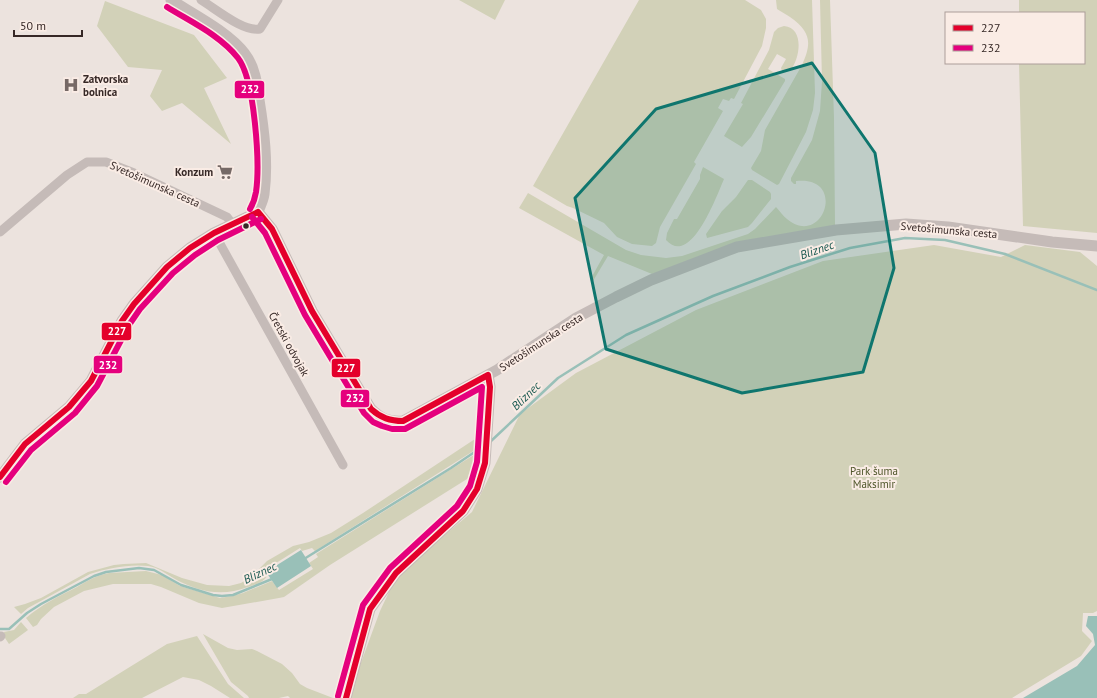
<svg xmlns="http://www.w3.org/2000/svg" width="1097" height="698" font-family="'PT Sans',sans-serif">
	<rect width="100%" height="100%" fill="#ece3de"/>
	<path fill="#d2d1b8" d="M459,0H505L495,20Z
		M639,0H745L761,10L766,19V28L762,46L734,99L731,98L729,101L723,99L718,108L723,111L694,162L696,164L660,227L656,243L652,246L632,244L617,237L604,223L573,208L567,206L533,186Z
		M776,0H812L815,93L813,110L806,132L779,184L777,185L752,170L751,168L761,151L765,130L802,65C812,43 811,32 790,17C786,14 781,12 777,9Z
		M820,0H830L834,118L835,225L652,274L608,256L593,281L590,280L604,255L519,208L528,193L626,250L641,255L666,258L682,256L748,234L755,229L776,207C780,211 783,216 787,219C823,249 848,175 796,181V184H794L791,181V178L812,140L820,111L822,81Z
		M1019,0H1097V233L1023,226L1019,63H1084V13H1019Z
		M105,1L194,35L227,78L204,88L231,144L182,103L162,111L150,96L162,70L128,67L97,26Z
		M784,26C805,28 800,59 790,71H782L781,68L786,59L777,54L768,69L785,79V81L751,137L742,147L724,136L743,104L741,103L769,50L774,32L778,28Z
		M703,167L724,179C717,195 691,268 666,240L667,233L674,219H677L700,179V175Z
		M748,180H752L770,192L771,194V199L752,223L748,227L707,238L706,234L722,211L736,197Z
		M934,245L1001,257L1025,245L1080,252L1097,266V611L1093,613H1083L1082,631L1092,641L1081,656L1012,698H348L380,611L397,575L472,512L520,414L576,373L696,310L823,261Z
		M478,437V448L315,551L312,548L302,551L300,548L265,570L268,575C263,583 257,584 248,587C222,597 199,592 175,579C166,574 158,567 148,566C129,564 108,568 90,574L28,608L21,614L14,607L25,604L41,598L88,572L114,565L124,564L146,563L182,578L207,585L229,586L241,583L252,576L267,561L286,550L293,546L309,542L331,533L363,513Z
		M477,453L475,474L330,565L284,597L279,598L222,608L199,603L161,587L151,584H113L84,591L54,607L41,619L37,625L33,627L26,618C41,605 59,596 77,587C87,581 97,575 109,573L146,571L162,575L180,586L220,598L232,596L243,593L272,581L279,590L313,569L309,563L318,557L316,554Z
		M21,622L28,630L9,644L5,638L4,632L14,630Z
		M203,634L228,648L237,650L252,649L257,651L282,664L292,673L300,684L307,688L333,698H290L288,696L279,698H249L248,696L231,682Z
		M197,636L228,684L244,698H230L211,686L199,680L183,677L142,698H73L79,694H86L167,644Z"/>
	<path fill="#99c0b8" d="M301,550L311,566L277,588L266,572Z
		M1088,616H1097V698H1023L1077,666L1095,645L1093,634L1086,626Z"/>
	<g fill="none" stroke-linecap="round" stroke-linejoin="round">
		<path stroke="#99c0b8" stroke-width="2.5" d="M490,442L558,378L626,335L713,296L790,267L850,248L905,238L945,240L1005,254L1097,290
			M304,559L451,468L482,447
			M0,629H9L27,613L41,604L94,576L106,572L139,568L154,570L181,585L213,595L222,596L233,595L272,579"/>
		<path stroke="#c5bbb8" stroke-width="9" d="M201,0C216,9 243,32 260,29L278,0
			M0,232L67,175L87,162H106L134,173L227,217L233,225
			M214,233L343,465
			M0,637L1,636"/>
		<path stroke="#c5bbb8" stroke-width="11" d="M171,0C193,14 230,33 245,54C255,67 257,84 259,100C264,131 268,163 264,194C263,201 260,206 258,212
			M258,212L272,229L312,311L371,409C381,419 389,422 403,421L497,370L576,318L616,297L651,280L737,247L836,230L906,224L948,227L1052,242L1097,246
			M0,477L25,444L69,407L91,381L122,321L134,304L167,267L190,248L214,233L258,212
			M346,698L370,609L396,573L463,511L477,489L485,463L490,387L488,375"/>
		<defs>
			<path id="bus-1" d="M258,212L272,229L312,311L371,409C381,418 390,421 403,421L488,375
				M0,477L25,444L69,407L91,381L122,321L134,304L167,267L190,248L214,233L258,212
				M346,698L370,609L396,573L463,511L477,489L485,463L490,387L488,375"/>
			<path id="bus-2" d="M167,7C191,22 220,35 238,58C255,80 260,164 256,192C255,198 253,204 250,209
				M252,217L265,233L305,315L364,413L373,422L382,426L392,429H405L482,387L477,462L470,486L457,506L390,568L363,605L338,696
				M6,482L31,450L75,413L97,386L129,325L140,309L173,273L195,255L218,240L261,219"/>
		</defs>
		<use href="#bus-1" stroke="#faece5" stroke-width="9"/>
		<use href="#bus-2" stroke="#faece5" stroke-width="9"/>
		<use href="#bus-1" stroke="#e4002b" stroke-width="6"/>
		<use href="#bus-2" stroke="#e5007d" stroke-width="6"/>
	</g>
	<path fill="#0f766e" fill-opacity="0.2" stroke="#0f766e" stroke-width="3" stroke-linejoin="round" d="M812,63L875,153L894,268L863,372L742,393L606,349L575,198L656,109Z"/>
	<defs>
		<symbol id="hospital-bare" viewBox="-9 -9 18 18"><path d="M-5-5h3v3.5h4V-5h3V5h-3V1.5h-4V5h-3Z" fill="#766966" stroke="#faece5" stroke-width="2.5" paint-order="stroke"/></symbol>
		<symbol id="supermarket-bare" viewBox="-9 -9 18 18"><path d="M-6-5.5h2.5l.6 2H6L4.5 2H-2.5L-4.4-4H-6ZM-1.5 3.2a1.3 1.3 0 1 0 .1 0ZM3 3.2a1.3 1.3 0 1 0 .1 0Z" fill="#766966" stroke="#faece5" stroke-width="2.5" paint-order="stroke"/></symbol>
	</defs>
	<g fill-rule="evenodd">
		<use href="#hospital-bare" x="60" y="74" width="22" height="22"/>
		<use href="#supermarket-bare" x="214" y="161" width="22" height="22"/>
	</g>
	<circle fill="#362826" stroke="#faece5" stroke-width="1.5" cx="246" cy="226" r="3.5"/>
	<g text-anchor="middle" stroke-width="4" stroke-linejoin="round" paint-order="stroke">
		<g font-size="11" font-weight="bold" fill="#362826" stroke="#faece5" text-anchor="start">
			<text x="83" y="83">Zatvorska<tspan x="83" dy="13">bolnica</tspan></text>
			<text x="213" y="176" text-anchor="end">Konzum</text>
		</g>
		<g font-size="11" fill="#362826" stroke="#faece5">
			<text transform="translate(155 184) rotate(24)" y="4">Svetošimunska cesta</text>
			<text transform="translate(949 230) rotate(5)" y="4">Svetošimunska cesta</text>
			<text transform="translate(541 342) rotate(-33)" y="4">Svetošimunska cesta</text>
			<text transform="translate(289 344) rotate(61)" y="4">Čretski odvojak</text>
		</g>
		<g font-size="11" fill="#4e5529" stroke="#faece5">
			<text x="874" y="475">Park šuma<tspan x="874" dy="13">Maksimir</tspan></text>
		</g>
		<g font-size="12" font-style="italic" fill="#1a5951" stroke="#faece5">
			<text transform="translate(817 250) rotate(-19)" y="4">Bliznec</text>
			<text transform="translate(526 396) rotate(-44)" y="4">Bliznec</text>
			<text transform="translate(260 573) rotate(-25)" y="4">Bliznec</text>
		</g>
	</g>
	<g stroke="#faece5" stroke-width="1.5">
		<rect x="234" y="80" width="31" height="19" rx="4" fill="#e5007d"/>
		<rect x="101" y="322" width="31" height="19" rx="4" fill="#e4002b"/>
		<rect x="93" y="355" width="30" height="19" rx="4" fill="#e5007d"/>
		<rect x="331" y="358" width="30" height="20" rx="4" fill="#e4002b"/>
		<rect x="340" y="389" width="30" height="19" rx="4" fill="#e5007d"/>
	</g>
	<g font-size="11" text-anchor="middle" font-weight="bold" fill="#fff">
		<text x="250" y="93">232</text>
		<text x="117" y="335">227</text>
		<text x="108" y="369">232</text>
		<text x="346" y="372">227</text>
		<text x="355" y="402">232</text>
	</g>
	<rect x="945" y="12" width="140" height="52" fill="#faece5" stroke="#ac9e99"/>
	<rect x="953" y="25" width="20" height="6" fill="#e4002b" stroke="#ac9e99"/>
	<text x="981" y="32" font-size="12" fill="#362826">227</text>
	<rect x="953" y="45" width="20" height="6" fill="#e5007d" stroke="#ac9e99"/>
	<text x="981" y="52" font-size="12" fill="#362826">232</text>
	<path d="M14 30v6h68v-6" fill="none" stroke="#362826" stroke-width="2"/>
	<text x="20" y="30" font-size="12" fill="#362826" stroke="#faece5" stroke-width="3" paint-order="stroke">50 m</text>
</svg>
